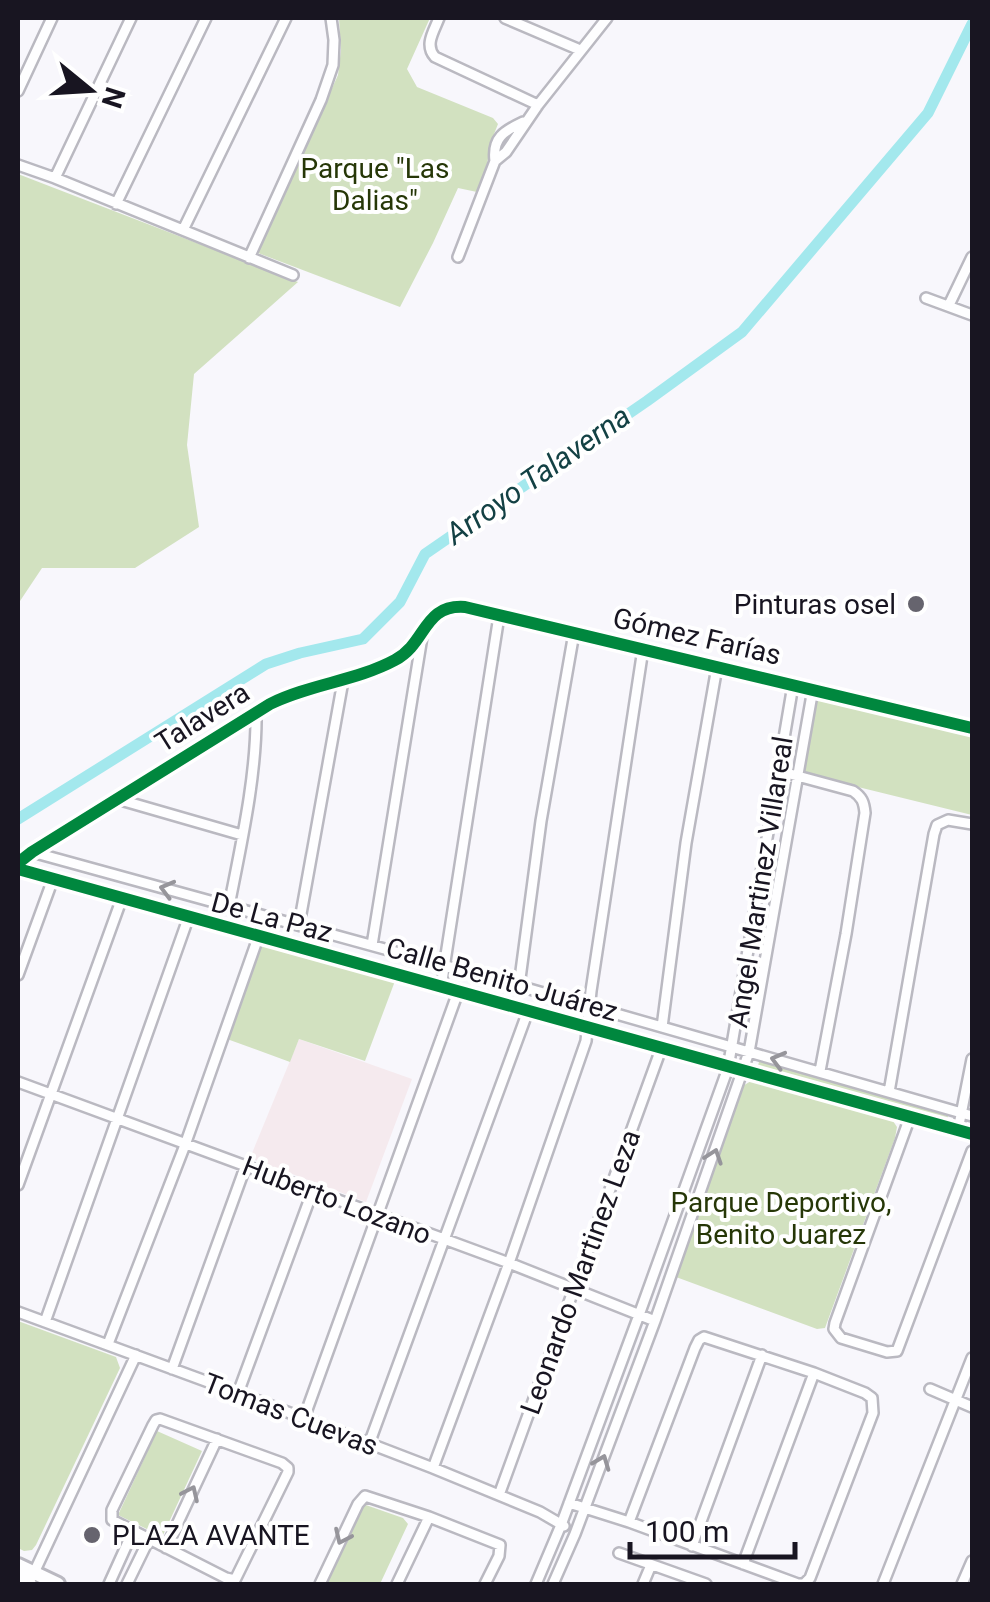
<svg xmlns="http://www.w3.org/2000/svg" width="990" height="1602" font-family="Roboto,sans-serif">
	<rect width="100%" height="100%" fill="#f8f7fc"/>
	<path fill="#f5eaee" d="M299,1039L412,1079L366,1202L250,1158Z"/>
	<path fill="#d2e1c0" d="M339,18H430L407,69L417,87L493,118L498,124C488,146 489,170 477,192L458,188L433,243L400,307L258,253L338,75L341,50Z
		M18,174L298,282L194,374L187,445L199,527L135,568H42L18,604Z
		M814,698L972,736V815L801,773Z
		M264,944L395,981L365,1061L299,1039L290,1062L227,1039L257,952Z
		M760,1058L948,1116L946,1124L756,1073Z
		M751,1081L893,1121L897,1127L895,1138L825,1328L817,1329L676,1277L741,1087Z
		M18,1321L116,1357L120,1368L36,1545L32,1550L24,1551L18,1548Z
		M157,1431L202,1451L163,1535H159L118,1515Z
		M363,1504L403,1518L408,1524L380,1584H322L359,1508Z"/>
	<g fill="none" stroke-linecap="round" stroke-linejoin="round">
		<path stroke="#a3e8ed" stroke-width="11" d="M18,819L266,664L300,653L363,639L400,602L425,554L647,401L742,332L928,113L972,24"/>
		<defs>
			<path id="street" d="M439,18C434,31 424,45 435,57L538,105
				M505,18L580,50
				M18,91L52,18
				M495,161L506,152L538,105L607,18
				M18,165L55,178L293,275
				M55,178L131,18
				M116,204L206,18
				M183,230L286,18
				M458,257L495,161C492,138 504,131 523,122
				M249,258L321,100L333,65L334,40L331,18
				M926,298L972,315
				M949,305L972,257
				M779,771L853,791C862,797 864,802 865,813L846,934L820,1071
				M117,799L242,835
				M32,852L519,986L972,1116
				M18,863L32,852L270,704C310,684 356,681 395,660C427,643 423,604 465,607L972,728
				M18,869L972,1134
				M229,906C241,845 257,774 256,713
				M299,925L343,681
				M372,945L422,637
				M18,975L53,879
				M519,986L541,821L574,633
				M441,987L499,616
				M662,1027L686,843L717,667
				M18,1082L509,1263L655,1321
				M889,1092L934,834L937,825L948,820L972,824
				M910,1117L835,1323L834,1329L841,1338L887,1352L897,1351L972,1151
				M958,1130L972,1059
				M18,1185L122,898
				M18,1312L238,1393L433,1468L540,1512L564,1526
				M45,1322L189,916
				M108,1344L185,1145L259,935
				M172,1369L246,1165
				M930,1389L972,1407
				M238,1393L313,1190
				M304,1418L458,992
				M160,1419L282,1463L288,1468V1472L235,1580L226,1578L112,1520V1510L153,1425L156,1420Z
				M369,1444L528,1011
				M433,1468L509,1263L586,1041L591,991L643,649
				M499,1495L661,1049
				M569,1503L629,1522L798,1584H804L810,1578L873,1413L872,1398L865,1393L814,1373L704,1337L699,1340L695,1348L629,1522
				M692,1546L762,1355
				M166,1548L217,1439
				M619,1553L706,1584
				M743,1564L814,1373
				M32,1577L136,1355
				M109,1584L133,1531
				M127,1584L149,1539
				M320,1584L358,1504L365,1496L429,1517L500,1545L499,1556L485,1584
				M397,1584L429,1517
				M536,1584L561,1525L639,1315L728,1068L793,685
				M553,1584L575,1534L655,1321L749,1052L813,689
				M643,1584L651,1565
				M883,1584L972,1358
				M962,1584L972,1561"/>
			<path id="secondary" d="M18,1565L58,1584
				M18,1578L30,1584"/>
		</defs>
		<use href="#street" stroke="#bab9c1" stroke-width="14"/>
		<use href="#secondary" stroke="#bab9c1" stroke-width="18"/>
		<use href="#street" stroke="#fefeff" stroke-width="9"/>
		<use href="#secondary" stroke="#fefeff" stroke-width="12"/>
		<defs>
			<path id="cycleway" d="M18,863L32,852L270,704C310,684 356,681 395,660C427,643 423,604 465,607L972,728
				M18,869L972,1134"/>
		</defs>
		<use href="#cycleway" stroke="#fff" stroke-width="19"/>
		<use href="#cycleway" stroke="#00873e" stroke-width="12"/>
	</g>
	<defs><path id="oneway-chevron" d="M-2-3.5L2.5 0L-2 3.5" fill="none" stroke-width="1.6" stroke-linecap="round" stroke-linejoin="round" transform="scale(2.5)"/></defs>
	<g stroke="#96959b">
		<use href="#oneway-chevron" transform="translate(167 889) rotate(-165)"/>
		<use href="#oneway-chevron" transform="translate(778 1060) rotate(-165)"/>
		<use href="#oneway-chevron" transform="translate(714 1156) rotate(-71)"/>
		<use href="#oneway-chevron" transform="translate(602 1462) rotate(-69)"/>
		<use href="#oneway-chevron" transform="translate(191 1493) rotate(-65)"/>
		<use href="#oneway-chevron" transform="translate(342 1537) rotate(115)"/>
	</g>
	<g fill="#66646e" stroke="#fff" stroke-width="4">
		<circle cx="916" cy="604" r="10"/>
		<circle cx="92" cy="1535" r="10"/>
	</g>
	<g text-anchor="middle" stroke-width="8" stroke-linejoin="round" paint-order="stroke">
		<g font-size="28" fill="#263707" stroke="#fff">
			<text x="375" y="178">Parque "Las<tspan x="375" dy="32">Dalias"</tspan></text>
			<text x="781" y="1212">Parque Deportivo,<tspan x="781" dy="32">Benito Juarez</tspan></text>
		</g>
		<g font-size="28" fill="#181521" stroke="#fff" text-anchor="end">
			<text x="896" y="614">Pinturas osel</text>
			<text x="112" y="1545" text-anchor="start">PLAZA AVANTE</text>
		</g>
		<g font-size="28" fill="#181521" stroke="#fff">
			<text transform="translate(697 636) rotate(13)" y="10">Gómez Farías</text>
			<text transform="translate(202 717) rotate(-32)" y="10">Talavera</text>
			<text transform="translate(760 882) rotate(-81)" y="10">Angel Martinez Villareal</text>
			<text transform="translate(272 917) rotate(15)" y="10">De La Paz</text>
			<text transform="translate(502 979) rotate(16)" y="10">Calle Benito Juárez</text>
			<text transform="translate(337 1200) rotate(21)" y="10">Huberto Lozano</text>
			<text transform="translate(580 1272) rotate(-70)" y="10">Leonardo Martinez Leza</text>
			<text transform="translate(291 1414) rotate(21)" y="10">Tomas Cuevas</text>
		</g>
		<g font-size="30" font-style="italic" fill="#134144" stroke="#fff">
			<text transform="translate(538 475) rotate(-35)" y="10">Arroyo Talaverna</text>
		</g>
	</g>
	<rect width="990" height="1602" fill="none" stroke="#181521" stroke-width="40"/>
	<g transform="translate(90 90) rotate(108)" stroke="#ffffff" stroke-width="8" paint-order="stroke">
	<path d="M0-8L18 38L0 25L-18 38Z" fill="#181521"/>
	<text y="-15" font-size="28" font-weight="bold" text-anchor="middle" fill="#181521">N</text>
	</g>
	<path d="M630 1542v15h165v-15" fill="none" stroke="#181521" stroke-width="5"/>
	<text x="645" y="1542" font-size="30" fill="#181521" stroke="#ffffff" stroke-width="8" paint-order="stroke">100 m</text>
</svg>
